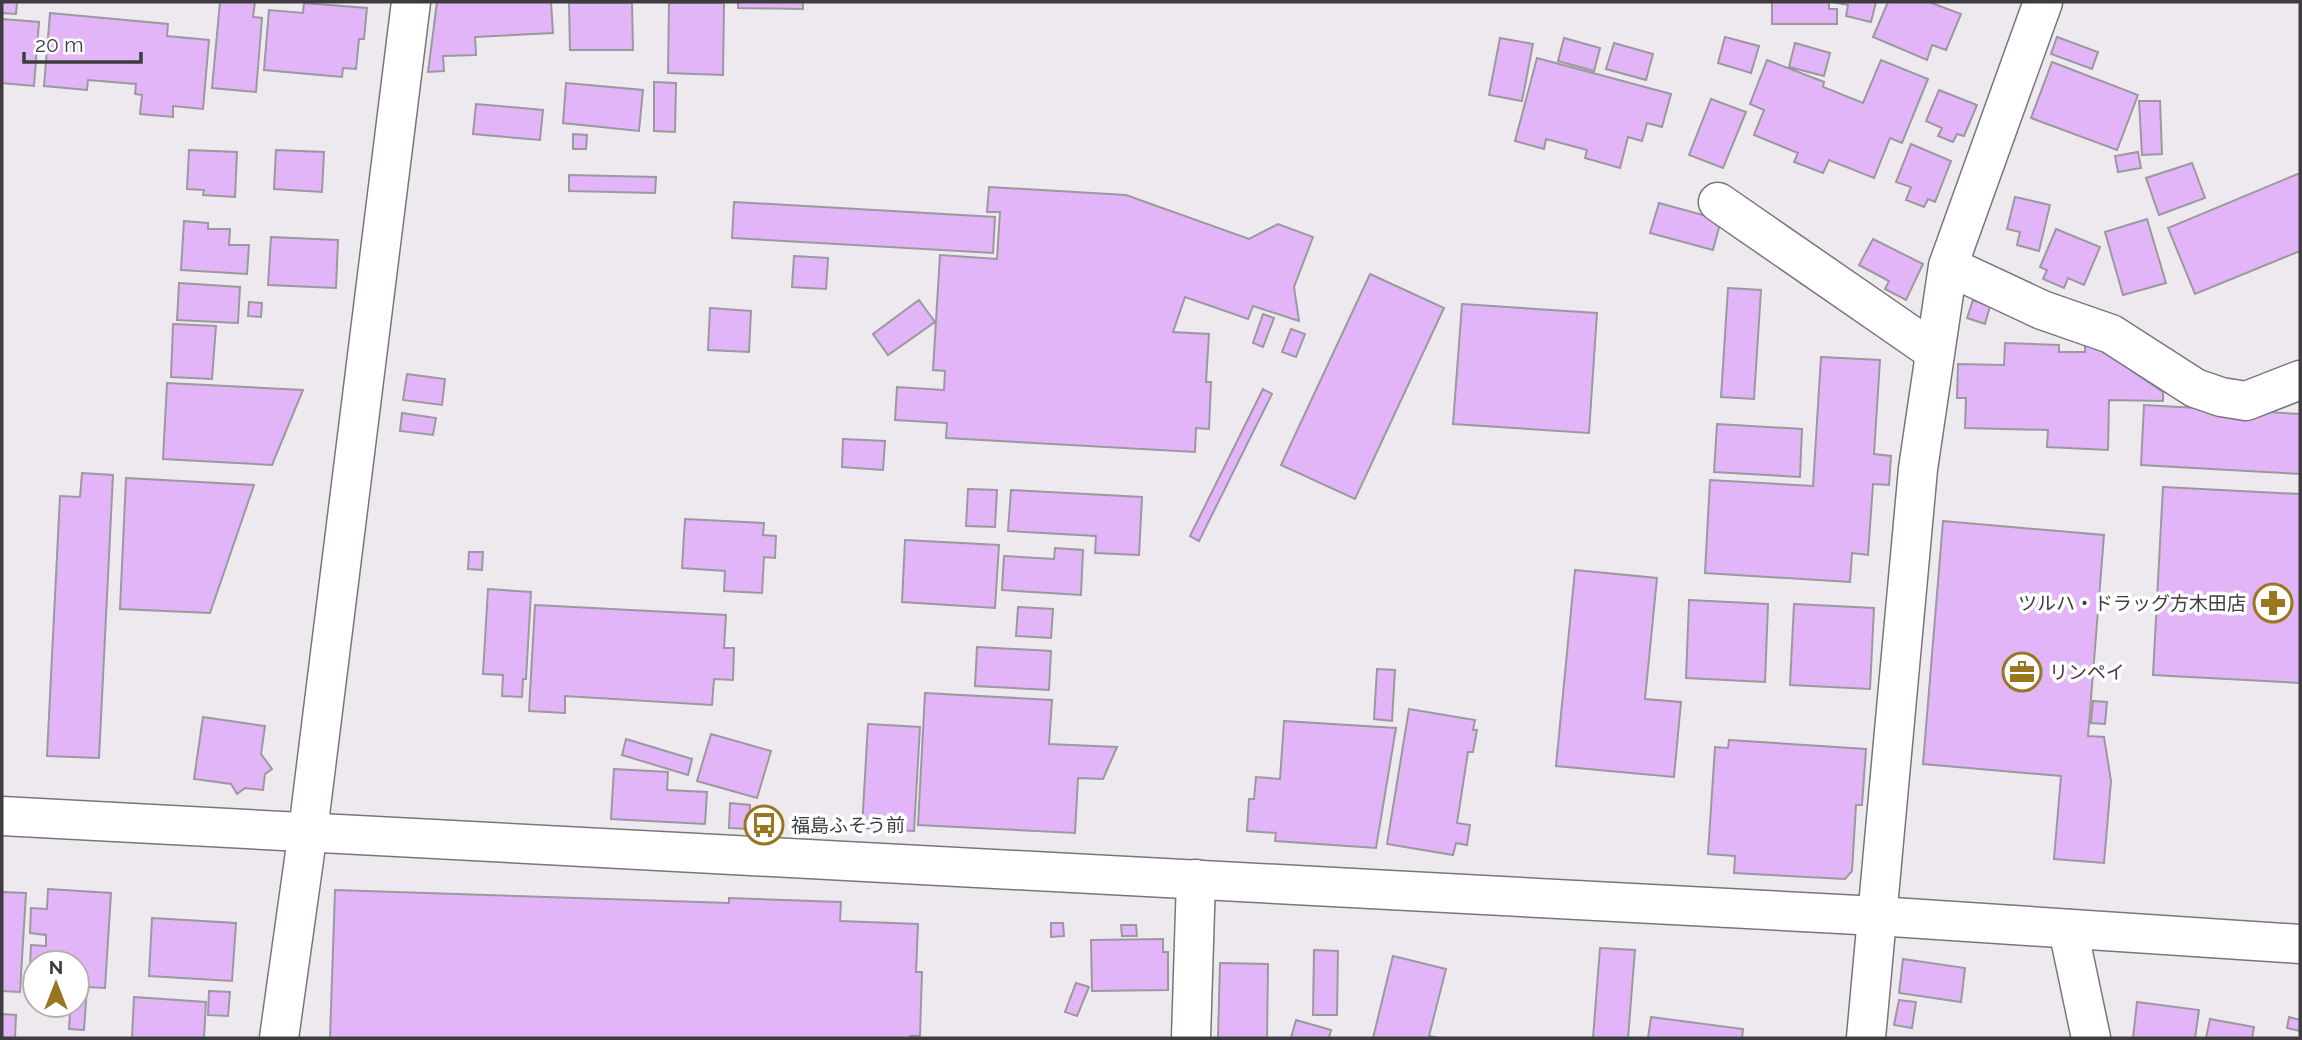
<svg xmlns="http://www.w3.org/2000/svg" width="2302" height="1040" font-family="Raleway,'Noto Sans JP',sans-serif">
	<rect width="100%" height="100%" fill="#ede9ef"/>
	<path fill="#e2b5f9" stroke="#9c999e" stroke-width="2" d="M2,2H17L16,14L2,13Z
		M220,2H255L253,17L262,18L256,92L212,88Z
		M437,2H551L553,33L475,37L476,55L443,56L444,71L428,72Z
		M738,2H803V9L738,8Z
		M1772,2H1829V9H1837V24H1772Z
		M1833,2H1876L1871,22L1846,16L1848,5Z
		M1888,2H1929L1961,14L1946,50L1932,45L1927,60L1873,37Z
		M304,3L367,8L364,39H359L356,69L343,68L342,77L264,70L269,10L303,13Z
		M569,3H632L633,50H570Z
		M669,3H724L723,75L668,73Z
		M50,13L168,24L167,36L209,40L203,109L173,106V117L140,114L142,95L135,94L136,84L88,80L87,90L44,86Z
		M2,19L39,22L34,86L2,83Z
		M1725,37L1759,46L1751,73L1718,63Z
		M2057,37L2098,52L2092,69L2051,54Z
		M1500,38L1533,44L1522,101L1489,95Z
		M1564,38L1600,48L1594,71L1558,61Z
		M1614,43L1653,54L1646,80L1606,69Z
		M1795,43L1830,53L1824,76L1789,67Z
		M1537,58L1671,94L1662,127L1647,123L1642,141L1628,137L1620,168L1585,158L1587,150L1546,139L1544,149L1515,141Z
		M1767,60L1824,82L1823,87L1863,103L1881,60L1928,79L1902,143L1890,138L1874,178L1829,160L1823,173L1794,162L1798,153L1754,135L1764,110L1750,104Z
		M2052,62L2138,95L2117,150L2031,118Z
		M654,82L676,83L675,132L654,131Z
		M566,83L643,90L639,131L563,123Z
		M1939,90L1977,105L1964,136L1957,134L1953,142L1938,136L1942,128L1926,121Z
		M1711,99L1746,112L1723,168L1689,155Z
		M2139,101H2160L2162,154L2142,155Z
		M476,104L543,110L540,140L473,134Z
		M573,134L587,135L586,149H573Z
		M1911,144L1951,161L1935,202L1928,199L1924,207L1906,200L1911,187L1896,182Z
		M189,150L237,152L235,197L203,195L204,190L187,189Z
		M276,150L324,152L322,192L274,189Z
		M2138,152L2141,168L2118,172L2115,156Z
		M2192,163L2205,198L2159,215L2146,178Z
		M2300,173V251L2195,294L2168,228Z
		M569,175L656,177L655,193L569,191Z
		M989,187L1126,195L1249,239L1278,224L1313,237L1294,287L1299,321L1253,306L1248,319L1185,297L1173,332L1209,334L1206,382H1211L1209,429L1196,428L1195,452L946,438L947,423L895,420L897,387L944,390L945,371L933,370L940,255L997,259L1000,212H987Z
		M2015,197L2050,205L2039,251L2017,245L2020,232L2007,229Z
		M734,202L995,217L993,253L732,238Z
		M1659,203L1721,220L1713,250L1650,233Z
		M2147,219L2166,283L2123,295L2105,232Z
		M184,221L208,223V229H230L229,245H249L247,274L181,270Z
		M2056,229L2100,247L2084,285L2068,278L2064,288L2043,279L2047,270L2040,267Z
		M271,237L338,240L336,288L268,285Z
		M1873,239L1923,264L1906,300L1885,289L1889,281L1859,265Z
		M794,256L828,258L826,289L792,287Z
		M1370,274L1444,308L1355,499L1281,465Z
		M179,283L240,287L238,323L177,320Z
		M1728,288L1761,290L1754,399L1721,397Z
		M919,300L935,322L888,355L873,334Z
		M1973,300L1990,306L1985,324L1967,318Z
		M249,302L262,303L261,317L248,316Z
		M1462,304L1597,313L1589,433L1453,424Z
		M710,308L751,311L749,352L708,350Z
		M1263,314L1274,318L1263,347L1253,343Z
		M173,324L216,326L212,379L171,377Z
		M1291,329L1305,334L1296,357L1282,352Z
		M2085,339L2163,392V401L2109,400L2108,450L2047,447L2048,430L1965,428L1966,398H1957L1958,364L2004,365L2005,343L2059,345V352H2085Z
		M1821,357L1880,360L1874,454L1891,456L1889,485L1873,484L1868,555L1852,553L1850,582L1705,573L1710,480L1813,486Z
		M407,374L445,379L442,405L403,400Z
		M167,383L303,390L272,465L163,459Z
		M1263,389L1272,394L1199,541L1190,536Z
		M2144,405L2300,414V474L2141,465Z
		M402,413L436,418L433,435L400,431Z
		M1717,424L1802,429L1800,477L1714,472Z
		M843,439L885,441L883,470L842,467Z
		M82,473L113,475L99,758L47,756L60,496L80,497Z
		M126,478L254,485L210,613L120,609Z
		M2163,487L2300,494V683L2153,675Z
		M968,489L997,490L995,527L966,526Z
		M1011,490L1142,497L1139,555L1095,553L1096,536L1008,531Z
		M685,519L764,523L763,535L776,536L775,558L764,557L762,593L724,591L725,571L682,568Z
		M1943,521L2104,535L2088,736L2104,737L2111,781L2104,863L2054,859L2061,776L1923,764Z
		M905,540L999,545L995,608L902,602Z
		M1055,548L1083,550L1081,595L1002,590L1004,556L1054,559Z
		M469,552H483L482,570L468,569Z
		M1575,570L1657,578L1645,699L1681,702L1674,777L1556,766Z
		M488,589L531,592L526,679H523L522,697L502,696L503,675L483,674Z
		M1689,600L1768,604L1765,682L1686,678Z
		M1794,604L1874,608L1870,689L1790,685Z
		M535,605L726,615L724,648H734L733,680L714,679L712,705L565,696V713L529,711Z
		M1018,607L1053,609L1051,638L1016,636Z
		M977,647L1051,651L1049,690L975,686Z
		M1377,669L1395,670L1392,721L1374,719Z
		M925,693L1052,700L1049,744L1117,747L1103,779L1078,778L1075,833L918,825Z
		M2093,701L2107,702L2105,724L2091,723Z
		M1409,709L1475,720L1473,730H1477L1473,752H1468L1457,823L1470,825L1467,845L1456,843L1453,855L1387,844Z
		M203,717L265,726L261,754L272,769L265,774L263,790L245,788L237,794L231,784L194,779Z
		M1284,721L1396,728L1376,848L1275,841L1276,833L1247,831L1249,799H1254L1256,777L1280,779Z
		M868,724L920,727L914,831L862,828Z
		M711,734L771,751L757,798L697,781Z
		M626,739L692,759L688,775L622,755Z
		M1729,740L1866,749L1862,805H1856L1852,871L1845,879L1734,873L1735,856L1708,854L1715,747L1728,748Z
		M614,769L668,772L667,790L707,792L705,824L611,819Z
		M730,803L750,805L749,829L729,828Z
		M48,889L111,893L105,988L87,987L84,1030L69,1029L70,1012L49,1011L50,1005H77V963H35V968L30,967L31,945L46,946V935L30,933L31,908L47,909Z
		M335,890L729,903V898L841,902L840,921L918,924L916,972H922L920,1036H910V1038H330Z
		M2,892L26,893L20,992L2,991Z
		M152,918L236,923L232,981L149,976Z
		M1051,923H1063L1064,936L1051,937Z
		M1121,925H1136L1137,936H1122Z
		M1163,939V952H1168V990L1092,991L1091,940Z
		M1600,948L1635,950L1628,1038H1593Z
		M1314,950L1338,951L1337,1015H1313Z
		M1393,956L1446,969L1429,1036L1440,1038H1373Z
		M1903,959L1965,968L1961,1002L1899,993Z
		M1220,963L1268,964L1267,1038H1218Z
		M1076,983L1089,987L1077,1016L1065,1012Z
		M209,991L230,992L228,1016L208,1015Z
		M134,997L206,1002L204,1038H132Z
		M1899,1000L1916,1002L1912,1028L1894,1025Z
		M2137,1002L2199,1010L2195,1038H2133Z
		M2,1014L16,1015L15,1038H2Z
		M1651,1017L1743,1029L1742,1038H1648Z
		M2289,1017L2300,1020V1031L2287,1028Z
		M2210,1019L2254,1027L2252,1038H2206Z
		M1296,1020L1331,1030L1329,1038H1291Z"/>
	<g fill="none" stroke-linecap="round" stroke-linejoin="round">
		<defs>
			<path id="street" d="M1718,202L1935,352
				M1948,266L2042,310L2111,334L2195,388L2221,397L2246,401L2300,380
				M2068,929L2091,1038
				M279,1038L308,831L411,2
				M1191,1038L1196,879
				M1866,1038L1918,469L1948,266L2043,2"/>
			<path id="secondary" d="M2,816L1877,916L2300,944"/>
		</defs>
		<use href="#street" stroke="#79767b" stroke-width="41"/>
		<use href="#secondary" stroke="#79767b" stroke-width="41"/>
		<use href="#street" stroke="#fff" stroke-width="38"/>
		<use href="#secondary" stroke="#fff" stroke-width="38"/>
	</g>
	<defs>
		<symbol id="pharmacy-ring" viewBox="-11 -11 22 22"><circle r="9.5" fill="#fff" stroke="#997620" stroke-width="1.5"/><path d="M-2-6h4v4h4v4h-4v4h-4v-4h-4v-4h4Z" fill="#997620"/></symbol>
		<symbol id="office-ring" viewBox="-11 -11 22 22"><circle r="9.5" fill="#fff" stroke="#997620" stroke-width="1.5"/><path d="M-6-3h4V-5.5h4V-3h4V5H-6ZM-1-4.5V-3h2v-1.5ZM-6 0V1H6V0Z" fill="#997620"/></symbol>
		<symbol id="bus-ring" viewBox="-11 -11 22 22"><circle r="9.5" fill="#fff" stroke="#997620" stroke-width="1.5"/><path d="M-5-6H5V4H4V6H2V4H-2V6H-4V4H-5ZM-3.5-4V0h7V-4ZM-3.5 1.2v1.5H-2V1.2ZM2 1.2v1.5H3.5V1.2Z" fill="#997620"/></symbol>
	</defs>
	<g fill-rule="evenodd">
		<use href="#pharmacy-ring" x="2251" y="581" width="44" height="44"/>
		<use href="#office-ring" x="2000" y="650" width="44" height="44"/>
		<use href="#bus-ring" x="742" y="803" width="44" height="44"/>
	</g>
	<g text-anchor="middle" stroke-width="7" stroke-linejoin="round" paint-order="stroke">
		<g font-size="19" fill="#3e3c3f" stroke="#fff" text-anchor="start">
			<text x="2246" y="610" text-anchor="end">ツルハ・ドラッグ方木田店</text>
			<text x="2049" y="679">リンペイ</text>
			<text x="791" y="832">福島ふそう前</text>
		</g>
	</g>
	<rect width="2302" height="1040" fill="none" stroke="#3e3c3f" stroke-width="7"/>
	<g transform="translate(56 984)"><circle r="33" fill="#ffffff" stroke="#b2b1b2" stroke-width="2"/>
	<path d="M0-5L12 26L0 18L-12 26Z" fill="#997620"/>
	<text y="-10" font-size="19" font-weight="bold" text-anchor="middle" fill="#3e3c3f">N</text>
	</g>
	<path d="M24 52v10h117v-10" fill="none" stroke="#3e3c3f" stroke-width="3.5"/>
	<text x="35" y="52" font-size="21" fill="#3e3c3f" stroke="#ffffff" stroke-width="5" paint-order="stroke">20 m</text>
</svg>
